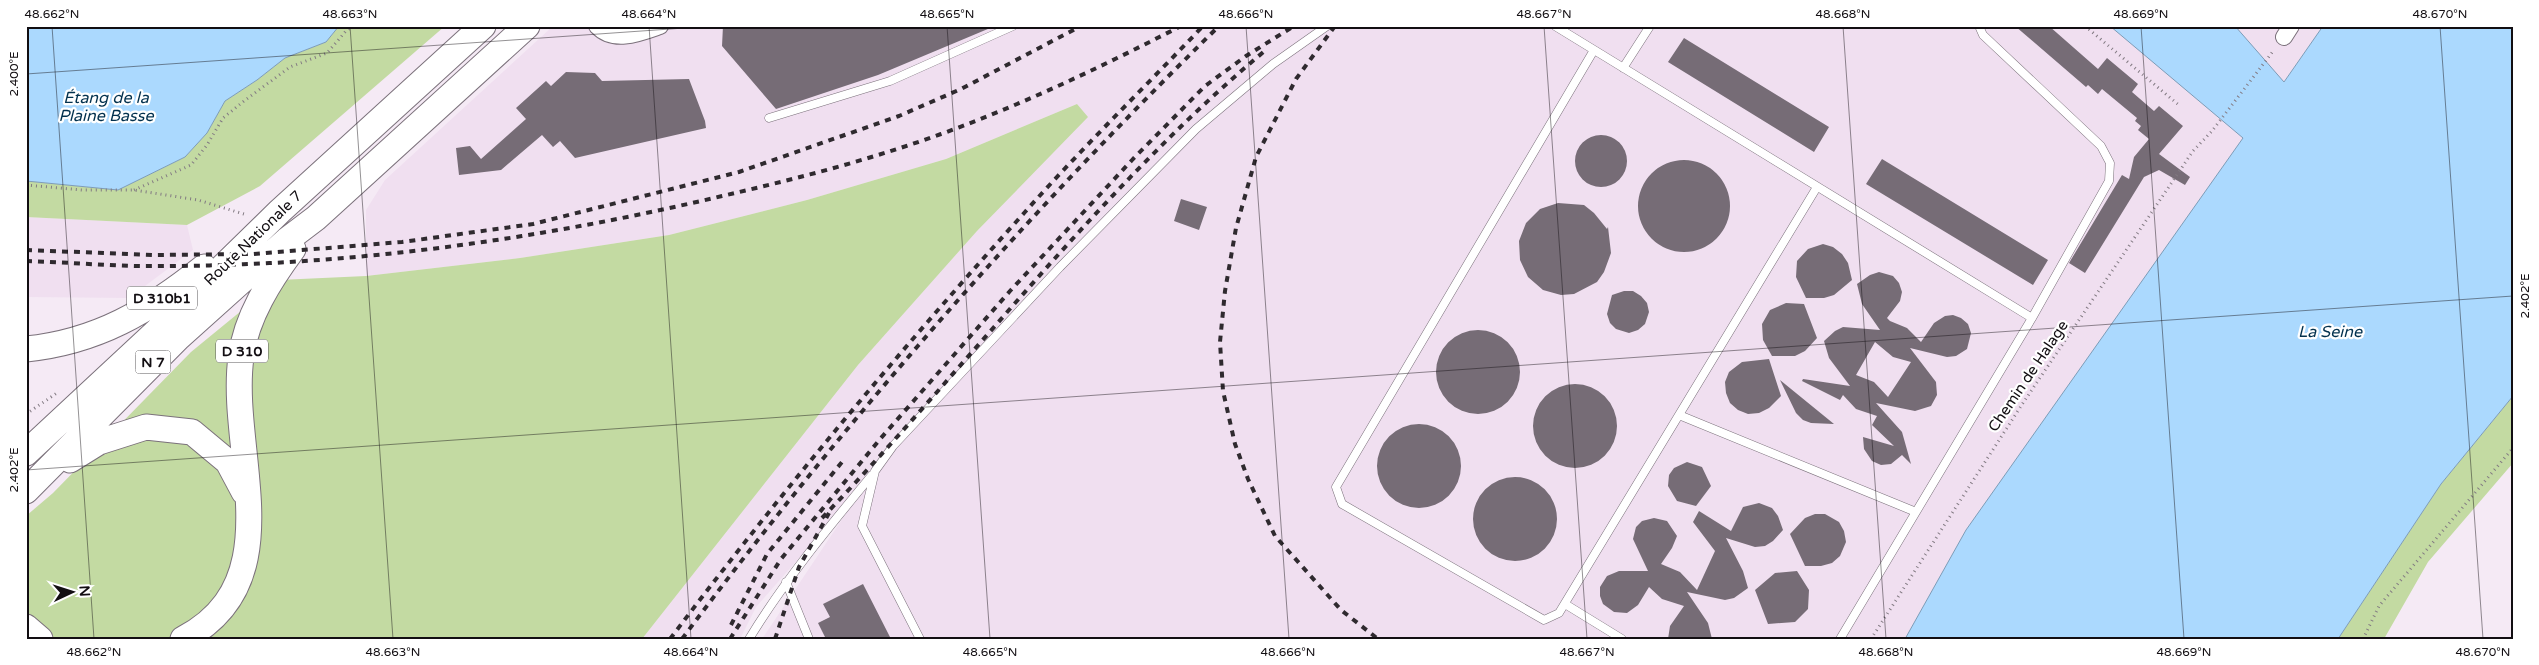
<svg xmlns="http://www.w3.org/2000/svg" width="2539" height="665" font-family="'Varela Round',sans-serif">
	<rect width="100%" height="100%" fill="#f5eaf5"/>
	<path fill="#f0dff0" d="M553,26H2323L1966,530L1905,639H762L871,476L756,607L740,639H642L858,365L977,231L1087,117L1077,104L946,159L807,200L669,235L520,258L366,276V210L385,180Z
		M26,217L187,225L193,250L129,298L26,297Z"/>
	<path fill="#c3daa2" d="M339,26H445L260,186L187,225L26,217V181L118,190L185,157L207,133L225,101L257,80L285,58L326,42Z
		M1077,104L1088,117L977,231L858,365L642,639H26V516L53,493L191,352L279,280L366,276L520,258L669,235L807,200L946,159Z
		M2513,396V463L2428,562L2384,639H2338L2441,484Z"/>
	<path fill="#abd9fe" stroke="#7d9cb7" d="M26,26H339L326,42L285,58L257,80L225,101L207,133L185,157L118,190L26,181Z
		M2110,26H2235L2284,82L2323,26H2513V396L2441,484L2338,639H1905L1966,530L2243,138Z"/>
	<path fill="#766c76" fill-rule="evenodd" d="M723,26H995L878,75L776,109L722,46Z
		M2015,26H2049L2098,69L2107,58L2138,84L2132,92L2154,111L2159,106L2183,126L2159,154L2190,177L2185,185L2159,170L2144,177L2085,273L2069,263L2122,175L2129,179L2134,157L2149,139L2138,130L2141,126L2135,121L2137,118L2102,89L2098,94L2088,85L2086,87Z
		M1684,38L1829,127L1814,152L1668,62Z
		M566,72L595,73L602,81L689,79L705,121L706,128L575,158L560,141L553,147L542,135L501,170L459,175L456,148L470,146L481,159L526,119L516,108L546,81L551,86Z
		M1575 161a26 26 0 1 1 52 0a26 26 0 1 1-52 0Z
		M1882,159L2048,260L2033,285L1866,184Z
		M1638 206a46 46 0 1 1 92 0a46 46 0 1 1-92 0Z
		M1181,199L1207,207L1199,230L1174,221Z
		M1558,203L1584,205L1594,213L1607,229L1608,227L1611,253L1604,272L1597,282L1574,294L1561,295L1543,290L1528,277L1520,260L1519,241L1526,223L1540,209Z
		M1823,244L1833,247L1842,254L1848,263L1852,280L1834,295L1824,298H1806L1796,277L1797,261L1808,249Z
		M1879,272L1893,276L1899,283L1902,292L1900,301L1887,318L1890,321L1907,328L1921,342L1934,323L1945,316L1953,315L1961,318L1968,324L1971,333L1967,349L1956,356L1947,357L1910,348L1936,382L1937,395L1931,406L1915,411L1876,403L1902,432L1911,464L1902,455L1891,464L1881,465L1872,461L1864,449L1863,437L1894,446L1872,425L1877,416L1856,409L1843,395L1840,400L1802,381L1803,379L1850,386L1829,358L1824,341L1835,331L1843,327L1880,330L1862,304L1857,284L1870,275ZM1875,342L1893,357L1911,362L1888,397L1874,382L1856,375Z
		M1624,291H1633L1641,296L1647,303L1649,312L1645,324L1638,330L1629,333L1616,329L1610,323L1607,314L1612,295Z
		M1786,303L1804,304L1817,338L1805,351L1795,356H1772L1763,340L1762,324L1770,310Z
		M1436 372a42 42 0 1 1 84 0a42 42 0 1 1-84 0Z
		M1769,359L1781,396L1769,408L1759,413L1748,414L1738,410L1730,403L1726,393L1725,382L1729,372L1742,362Z
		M1780,380L1834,424L1811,423L1803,420L1796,413Z
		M1533 426a42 42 0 1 1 84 0a42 42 0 1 1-84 0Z
		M1377 466a42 42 0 1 1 84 0a42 42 0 1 1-84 0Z
		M1687,462L1702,467L1711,486L1696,506L1677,501L1668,486L1669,475L1674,468Z
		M1473 519a42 42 0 1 1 84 0a42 42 0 1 1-84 0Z
		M1759,503L1772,508L1778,516L1783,530L1773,541L1765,546L1755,547L1726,538L1743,571L1748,588L1734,598L1725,600L1687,592L1708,623L1712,639H1668L1670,626L1684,606L1662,599L1649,587L1638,605L1627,613L1614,612L1603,604L1600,596V587L1607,576L1619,571H1648L1633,539L1636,527L1642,521L1654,518L1667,521L1677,536L1672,548L1661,564L1680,572L1697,590L1715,551L1693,522L1699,511L1731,531L1743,507Z
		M1815,514H1825L1839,522L1844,531L1846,542L1840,556L1832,563L1821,566H1805L1790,534L1805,518Z
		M1797,571L1809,590L1808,609L1795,622L1768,624L1755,590L1775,573Z
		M863,584L891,639H826L818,623L830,617L823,604Z"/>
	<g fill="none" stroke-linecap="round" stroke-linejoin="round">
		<defs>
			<path id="lane" d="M1555,26L2032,318L1840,639
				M1979,26L1983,35L2101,146L2110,163L2109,181L2032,318
				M1594,50L1336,487L1342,504L1544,620L1559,613L1817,187
				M1623,68L1650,26
				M769,118L890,81L1013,26
				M1679,415L1916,512
				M786,582L809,639
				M1565,604L1622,639
				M749,639C785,580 828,528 872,475
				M920,639L862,526L875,471L893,446L1060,267L1196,129L1273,64L1327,26"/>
			<path id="street" d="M597,26C614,44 640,33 660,26
				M2284,37L2291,26"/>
			<path id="primary" d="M26,349C97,342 149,311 204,267
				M26,453L155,333L280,211L483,26
				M70,460L99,442L146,427L192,432L228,462L244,492
				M26,491L178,338L287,240L316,218L527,26
				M26,627L40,639
				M183,639C294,581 228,452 241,357C246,317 270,280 293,249"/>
		</defs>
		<use href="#lane" stroke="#7b717b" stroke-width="9"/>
		<use href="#street" stroke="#7b717b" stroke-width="18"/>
		<use href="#primary" stroke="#7b717b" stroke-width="27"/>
		<path stroke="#827a82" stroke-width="3" stroke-dasharray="1 4" stroke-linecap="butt" d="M2085,26L2180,106
			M26,185L82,190H134L198,200L247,215
			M134,190L191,165L207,145L223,118L244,101L290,67L327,53L346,31L353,26
			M26,414L57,393
			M1871,639L2023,403L2193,151L2212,131L2274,50
			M2363,639L2379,606L2513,448"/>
		<use href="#lane" stroke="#fff" stroke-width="8"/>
		<use href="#street" stroke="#fff" stroke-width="16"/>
		<use href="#primary" stroke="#fff" stroke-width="25"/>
		<path stroke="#2f2a2f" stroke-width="4" stroke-dasharray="6 6" stroke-linecap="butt" d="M1335,26L1296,79L1256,157L1236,228L1225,291L1220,342L1223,391L1235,444L1248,479L1275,536L1341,610L1378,639
			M26,250L155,255L253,254L402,242L533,224L739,172L899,116L961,89L1081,26
			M26,261C62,262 98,265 134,266C332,268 530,242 722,196C796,179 869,160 941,134C1024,104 1103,66 1181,26
			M822,518C971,363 1101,187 1267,49
			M731,625L767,554L842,462
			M670,639C782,491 901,349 1025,212C1082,148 1144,88 1203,26
			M682,639C844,422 1024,217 1217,28
			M730,639L781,559L881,438L1010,291L1133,159L1205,86L1246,56L1294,26
			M775,639L799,567L829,513"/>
	</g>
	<path fill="none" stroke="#120e12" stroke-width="1" stroke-opacity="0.45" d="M52,26L94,639M350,26L393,639M649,26L691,639M947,26L990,639M1246,26L1289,639M1544,26L1587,639M1843,26L1886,639M2141,26L2184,639M2440,26L2483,639M26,74L713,26M26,470L2513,296"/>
	<g text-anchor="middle" stroke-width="4.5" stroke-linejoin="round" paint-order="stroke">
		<g fill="#fff" stroke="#595659" stroke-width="1">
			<rect x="127" y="286.5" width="70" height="23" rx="4"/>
			<rect x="216" y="339.5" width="52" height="23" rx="4"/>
			<rect x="135.5" y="350.5" width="35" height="23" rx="4"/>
		</g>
		<g font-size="14" font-weight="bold" fill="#120e12">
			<text x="162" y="303">D 310b1</text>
			<text x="242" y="356">D 310</text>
			<text x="153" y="367">N 7</text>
		</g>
		<g font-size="15" fill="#120e12" stroke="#fff">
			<text transform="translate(253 238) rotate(-44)" y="5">Route Nationale 7</text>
			<text transform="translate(2028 376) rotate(-56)" y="5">Chemin de Halage</text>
		</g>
		<g font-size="16" font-style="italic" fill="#02314e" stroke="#fff">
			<text x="106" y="103">Étang de la<tspan x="106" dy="18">Plaine Basse</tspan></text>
			<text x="2330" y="337">La Seine</text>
		</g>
	</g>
	<rect width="2539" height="665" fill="none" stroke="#ffffff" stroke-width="55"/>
	<g transform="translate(72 592) rotate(86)" stroke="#ffffff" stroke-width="4" paint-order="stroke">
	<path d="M0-4L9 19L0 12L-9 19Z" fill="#120e12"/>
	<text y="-8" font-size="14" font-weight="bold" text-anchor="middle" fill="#120e12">N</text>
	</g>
	<rect x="28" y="28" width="2484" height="610" fill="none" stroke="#120e12" stroke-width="2"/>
	<g font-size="12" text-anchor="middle" fill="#120e12">
		<text x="52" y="18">48.662°N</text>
		<text x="350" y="18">48.663°N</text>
		<text x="649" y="18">48.664°N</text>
		<text x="947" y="18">48.665°N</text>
		<text x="1246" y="18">48.666°N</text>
		<text x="1544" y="18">48.667°N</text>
		<text x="1843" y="18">48.668°N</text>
		<text x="2141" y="18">48.669°N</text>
		<text x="2440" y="18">48.670°N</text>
		<text transform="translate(14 74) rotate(-90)" y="4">2.400°E</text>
		<text transform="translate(2525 296) rotate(-90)" y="4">2.402°E</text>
		<text transform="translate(14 470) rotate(-90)" y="4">2.402°E</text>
		<text x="94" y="656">48.662°N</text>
		<text x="393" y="656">48.663°N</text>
		<text x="691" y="656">48.664°N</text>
		<text x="990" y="656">48.665°N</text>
		<text x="1288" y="656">48.666°N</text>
		<text x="1587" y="656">48.667°N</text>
		<text x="1886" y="656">48.668°N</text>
		<text x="2184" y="656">48.669°N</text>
		<text x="2483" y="656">48.670°N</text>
	</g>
</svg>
